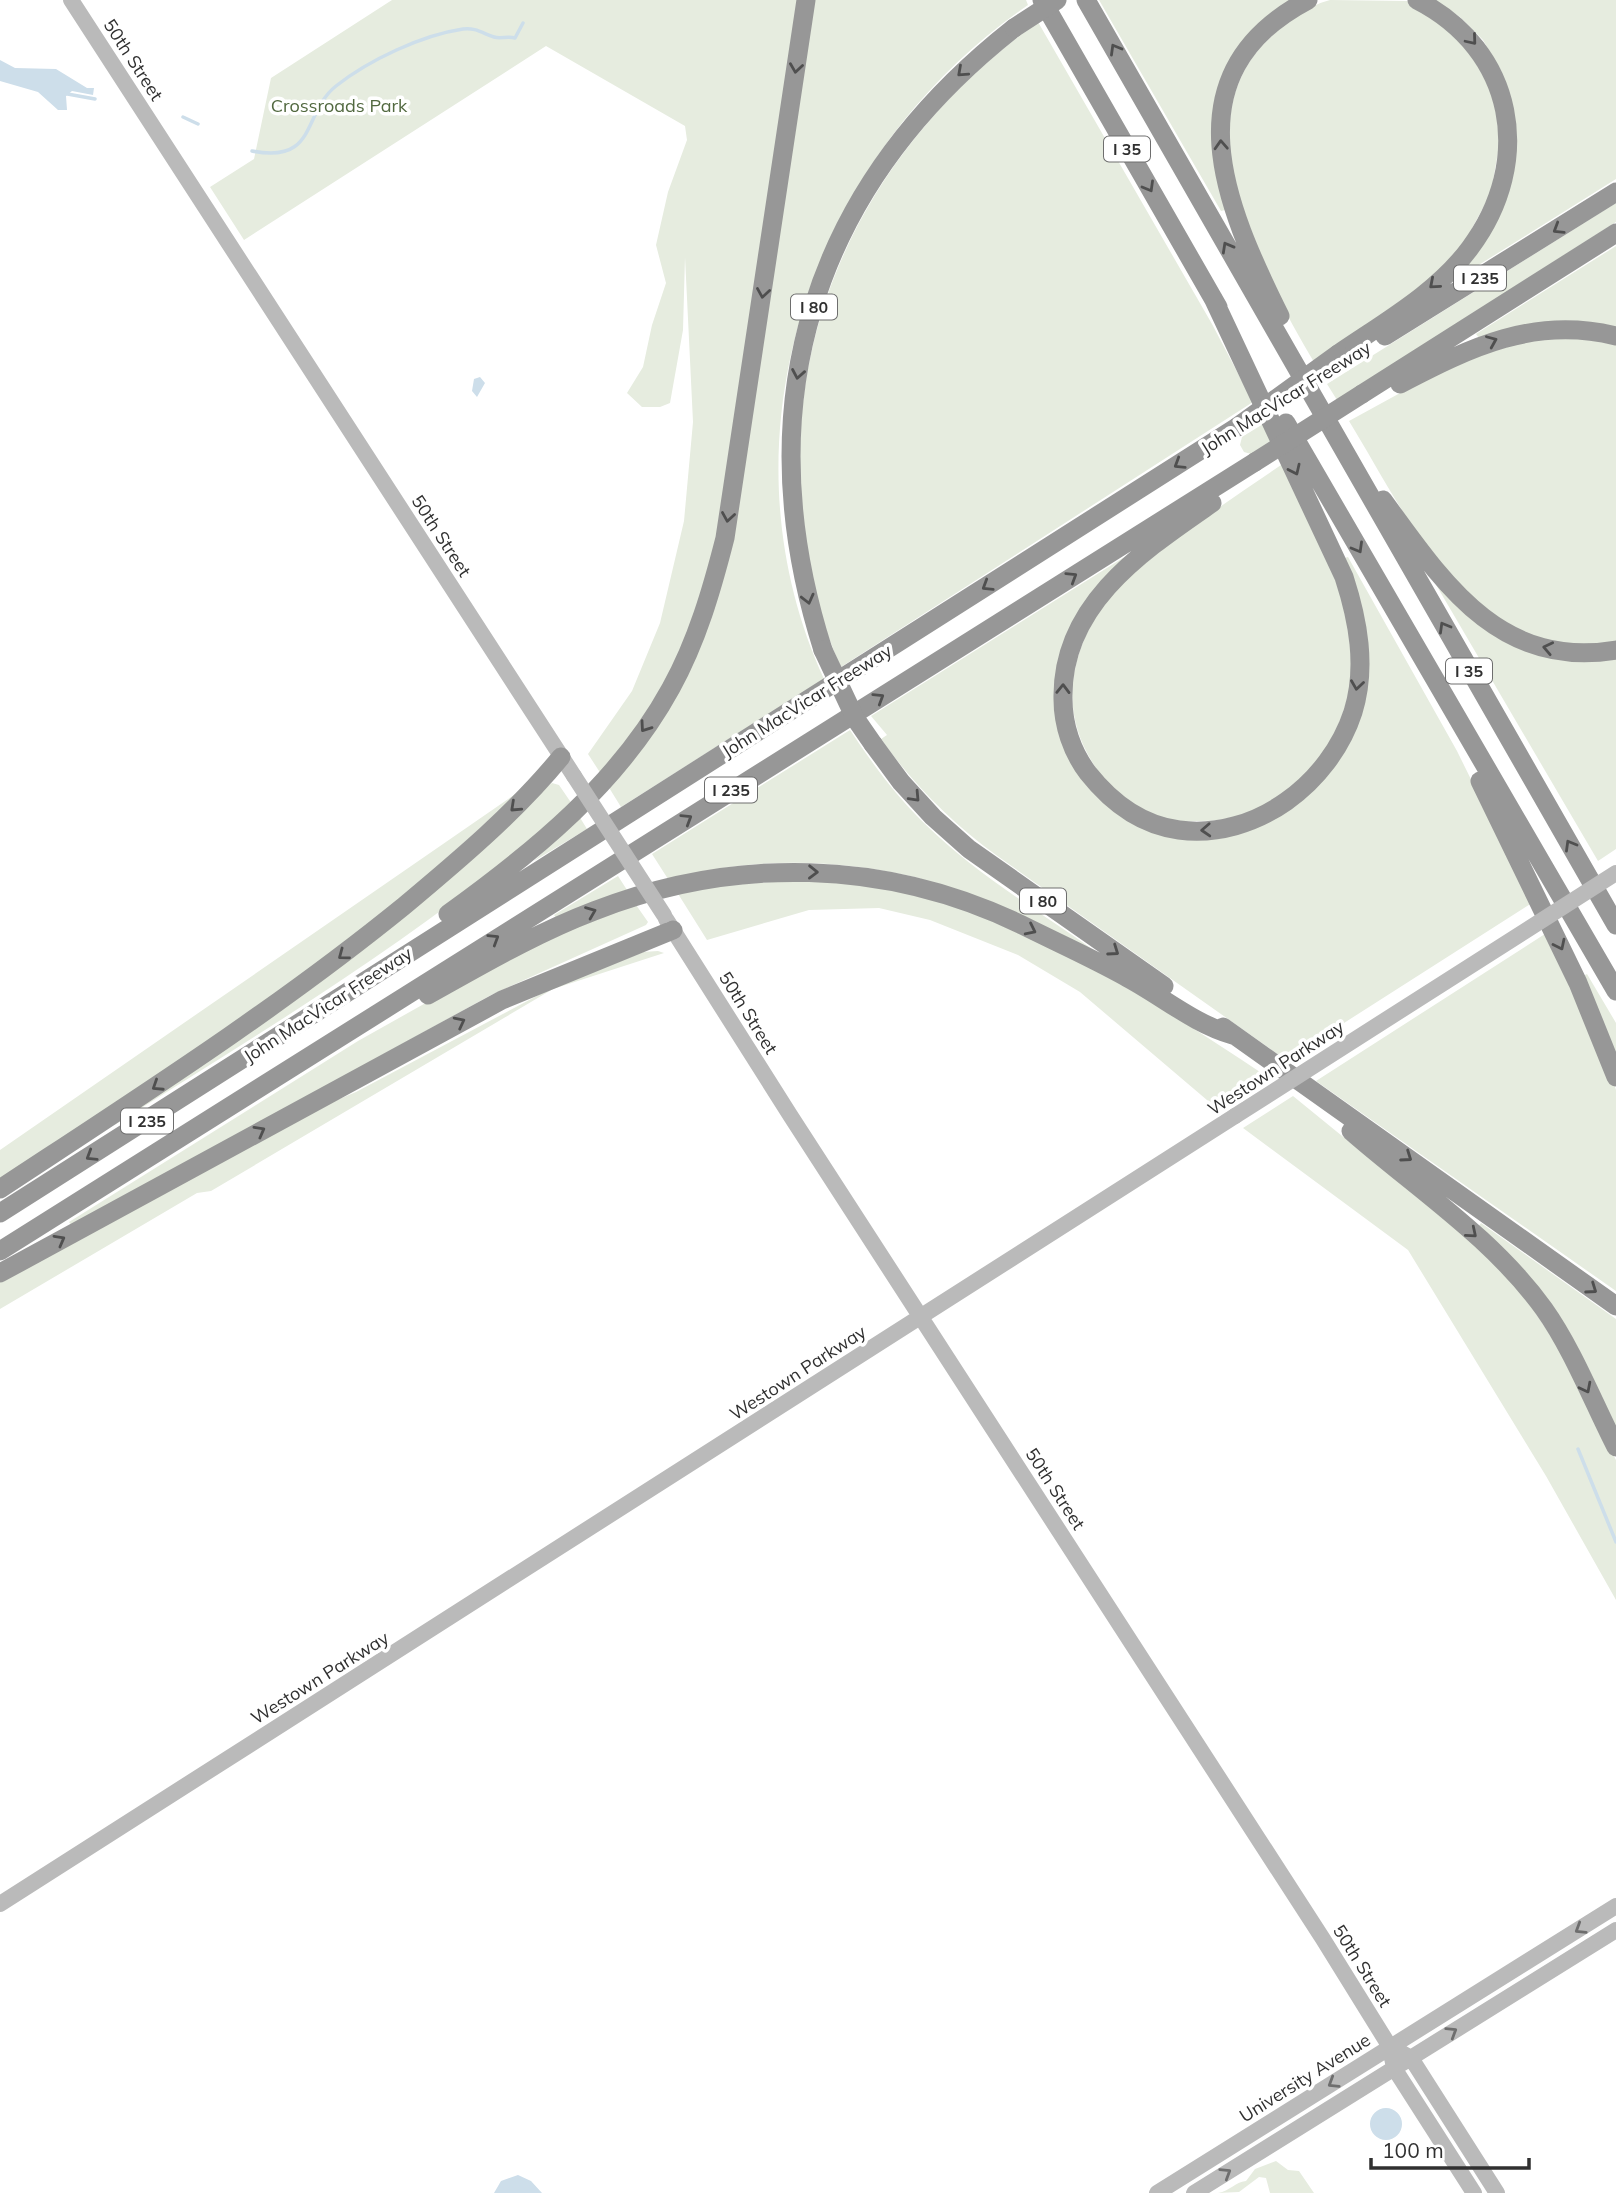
<svg xmlns="http://www.w3.org/2000/svg" width="1616" height="2193" font-family="Mulish,sans-serif">
	<rect width="100%" height="100%" fill="#fff"/>
	<path fill="#e6ecdf" d="M392,0H801L719,539L683,649L646,715L601,774L588,754L632,691L660,623L684,521L693,422L685,257L683,330L670,403L660,407H642L627,393L643,367L652,325L666,283L656,245L668,192L687,140L685,126L546,46L244,240L210,187L254,159L271,78Z
		M813,0H1026L1028,5C814,152 713,436 824,679L621,807L608,786L701,634Z
		M1099,0H1293L1226,75L1225,210L1221,211Z
		M1330,0L1407,1L1453,29L1494,91L1500,140L1491,193L1462,247L1425,284L1314,362C1263,275 1177,120 1272,36C1290,19 1305,7 1330,0Z
		M1435,0H1616V179L1450,283L1488,231L1510,98L1501,71L1483,40L1460,17Z
		M1038,22L1212,324L1253,402L841,667C821,625 810,576 804,530C778,322 872,142 1038,22Z
		M1616,203V222L1337,400L1327,384Z
		M1616,246V328C1561,317 1532,321 1479,338L1476,334Z
		M1548,334L1616,342V642C1595,644 1573,646 1552,642C1453,622 1397,499 1349,421L1453,364Z
		M1263,424L1272,441L1251,454L1244,452L1240,445L1242,437Z
		M1284,463C1307,510 1329,554 1343,604C1347,615 1352,628 1353,640C1359,732 1294,822 1198,821C1189,821 1179,822 1171,821C1147,816 1120,799 1105,780C1058,722 1065,661 1105,601C1112,590 1126,581 1135,572C1182,531 1233,498 1284,463Z
		M1134,551L1071,631V757L1165,833L1279,813L1360,709L1341,559L1348,557L1457,751L1532,903L1286,1060L996,855C951,822 913,784 881,739L887,735L871,716Z
		M1428,571L1482,625L1616,656V849L1598,861Z
		M850,730C872,763 895,795 924,823C973,872 1036,909 1092,949L919,878C835,858 752,857 668,879L652,854Z
		M552,783L559,785L572,804C435,929 269,1027 113,1126Z
		M524,788C468,839 412,891 351,938C239,1026 118,1101 0,1179V1150Z
		M579,816L587,829L534,861Z
		M618,876L627,890L557,919L554,915Z
		M826,878C855,883 887,885 915,893C1043,929 1154,1002 1263,1074L1214,1106L1080,992L1018,955L930,920L879,908L809,910L707,940L675,889Z
		M634,902L648,922L646,925L491,995L72,1226L69,1222L358,1041L504,959Z
		M1548,932L1607,1060L1616,1090V1291L1316,1081Z
		M658,951L664,953L553,989L211,1191L197,1193L0,1309V1281L325,1105L356,1092L548,990L643,952Z
		M1587,974L1616,1023V1065L1579,978Z
		M1293,1096L1482,1250L1526,1298L1561,1352L1616,1460V1600L1546,1476L1408,1250L1243,1128Z
		M1481,1223L1616,1319V1427L1478,1227Z
		M1276,2161L1288,2170L1299,2171L1314,2193H1270L1266,2178L1259,2177L1239,2192L1218,2193C1230,2191 1235,2182 1246,2181L1255,2169Z"/>
	<path fill="#cddeea" d="M0,60L15,68L56,69L87,88H94L93,95L72,91L66,96L67,110H58L38,92L0,81Z
		M480,377L485,383L477,397L472,391L474,379Z
		M1370 2124a16 16 0 1 1 32 0a16 16 0 1 1-32 0Z
		M518,2175L531,2181L542,2193H494L501,2181Z"/>
	<g fill="none" stroke-linecap="round" stroke-linejoin="round">
		<path stroke="#cddeea" stroke-width="3.5" d="M62,93L95,99
			M183,117L198,124
			M252,151C318,164 302,113 336,86C369,60 422,35 463,29C475,27 484,34 494,37C500,39 508,36 515,38L523,23
			M1578,1449L1616,1542"/>
		<path stroke="#bababa" stroke-width="16" d="M71,0L574,776
			M666,919L790,1115L1323,1939L1390,2047L1394,2068L1474,2193
			M0,1904L1235,1116
			M1402,2053L1411,2058L1497,2193
			M1157,2193L1616,1906
			M1194,2193L1616,1930"/>
		<path stroke="#979797" stroke-width="19" d="M1042,0L1218,307
			M1086,0L1616,925
			M1280,316C1226,207 1167,74 1308,0
			M1385,336L1616,192
			M1338,354C1383,323 1437,293 1470,248C1535,161 1515,50 1417,0
			M1400,384C1471,347 1534,316 1616,336
			M1362,394L1616,233
			M1286,423L1616,991
			M1383,500C1442,581 1499,670 1616,650
			M1212,503C1143,551 1061,604 1063,699C1063,725 1072,752 1088,773C1111,802 1141,825 1179,830C1256,840 1330,783 1353,712C1367,667 1358,620 1344,577L1213,298
			M823,650C745,405 811,188 1014,28
			M873,744L901,782L933,817L969,849L1164,986
			M1480,781L1578,983L1616,1077
			M448,914C534,852 619,783 671,688C697,641 712,589 725,538L806,0
			M428,995C482,965 536,933 594,911C734,856 886,859 1022,925C1056,942 1092,958 1126,977C1162,996 1194,1024 1233,1035
			M1223,1027L1616,1306
			M1351,1131C1416,1188 1493,1238 1544,1309C1573,1350 1593,1402 1616,1447
			M0,1189C138,1098 276,1010 404,906C459,860 516,812 561,757
			M0,1213L1237,427
			M0,1251L1255,462
			M0,1273L502,1000L673,930"/>
		<path stroke="#bababa" stroke-width="16" d="M574,776L664,915
			M1235,1116L1616,873"/>
		<path stroke="#979797" stroke-width="19" d="M1014,28L1057,0
			M1237,427L1338,354
			M1255,462L1362,394
			M823,650L855,718L873,744"/>
	</g>
	<defs><path id="oneway-chevron" d="M-2-3.5L2.5 0L-2 3.5" fill="none" stroke-width="1.6" stroke-linecap="round" stroke-linejoin="round" transform="scale(1.75)"/></defs>
	<g stroke="#4f4f4f">
		<use href="#oneway-chevron" transform="translate(1472 40) rotate(50)"/>
		<use href="#oneway-chevron" transform="translate(1115 49) rotate(-120)"/>
		<use href="#oneway-chevron" transform="translate(796 68) rotate(98)"/>
		<use href="#oneway-chevron" transform="translate(962 72) rotate(138)"/>
		<use href="#oneway-chevron" transform="translate(1221 145) rotate(-93)"/>
		<use href="#oneway-chevron" transform="translate(1149 187) rotate(60)"/>
		<use href="#oneway-chevron" transform="translate(1558 229) rotate(148)"/>
		<use href="#oneway-chevron" transform="translate(1227 247) rotate(-119)"/>
		<use href="#oneway-chevron" transform="translate(1434 284) rotate(139)"/>
		<use href="#oneway-chevron" transform="translate(763 293) rotate(99)"/>
		<use href="#oneway-chevron" transform="translate(1492 341) rotate(-23)"/>
		<use href="#oneway-chevron" transform="translate(798 374) rotate(100)"/>
		<use href="#oneway-chevron" transform="translate(1179 464) rotate(148)"/>
		<use href="#oneway-chevron" transform="translate(1295 470) rotate(65)"/>
		<use href="#oneway-chevron" transform="translate(728 517) rotate(99)"/>
		<use href="#oneway-chevron" transform="translate(1358 548) rotate(60)"/>
		<use href="#oneway-chevron" transform="translate(1072 577) rotate(-32)"/>
		<use href="#oneway-chevron" transform="translate(987 586) rotate(148)"/>
		<use href="#oneway-chevron" transform="translate(808 599) rotate(76)"/>
		<use href="#oneway-chevron" transform="translate(1444 627) rotate(-120)"/>
		<use href="#oneway-chevron" transform="translate(1548 648) rotate(-168)"/>
		<use href="#oneway-chevron" transform="translate(1357 685) rotate(98)"/>
		<use href="#oneway-chevron" transform="translate(1063 689) rotate(-89)"/>
		<use href="#oneway-chevron" transform="translate(879 698) rotate(-32)"/>
		<use href="#oneway-chevron" transform="translate(645 727) rotate(125)"/>
		<use href="#oneway-chevron" transform="translate(915 797) rotate(47)"/>
		<use href="#oneway-chevron" transform="translate(515 807) rotate(137)"/>
		<use href="#oneway-chevron" transform="translate(687 819) rotate(-32)"/>
		<use href="#oneway-chevron" transform="translate(1206 830) rotate(177)"/>
		<use href="#oneway-chevron" transform="translate(1570 845) rotate(-120)"/>
		<use href="#oneway-chevron" transform="translate(813 872) rotate(1)"/>
		<use href="#oneway-chevron" transform="translate(591 912) rotate(-22)"/>
		<use href="#oneway-chevron" transform="translate(1031 930) rotate(26)"/>
		<use href="#oneway-chevron" transform="translate(494 939) rotate(-32)"/>
		<use href="#oneway-chevron" transform="translate(1560 945) rotate(64)"/>
		<use href="#oneway-chevron" transform="translate(1114 951) rotate(35)"/>
		<use href="#oneway-chevron" transform="translate(343 955) rotate(143)"/>
		<use href="#oneway-chevron" transform="translate(460 1022) rotate(-27)"/>
		<use href="#oneway-chevron" transform="translate(157 1086) rotate(147)"/>
		<use href="#oneway-chevron" transform="translate(260 1131) rotate(-29)"/>
		<use href="#oneway-chevron" transform="translate(91 1156) rotate(148)"/>
		<use href="#oneway-chevron" transform="translate(1407 1157) rotate(35)"/>
		<use href="#oneway-chevron" transform="translate(1472 1233) rotate(40)"/>
		<use href="#oneway-chevron" transform="translate(60 1240) rotate(-29)"/>
		<use href="#oneway-chevron" transform="translate(1592 1289) rotate(35)"/>
		<use href="#oneway-chevron" transform="translate(1586 1388) rotate(63)"/>
	</g>
	<g stroke="#6e6e6e">
		<use href="#oneway-chevron" transform="translate(1580 1929) rotate(148)"/>
		<use href="#oneway-chevron" transform="translate(1452 2032) rotate(-32)"/>
		<use href="#oneway-chevron" transform="translate(1333 2083) rotate(148)"/>
		<use href="#oneway-chevron" transform="translate(1226 2173) rotate(-32)"/>
	</g>
	<g text-anchor="middle" stroke-width="7" stroke-linejoin="round" paint-order="stroke">
		<g fill="#fff" stroke="#6e6e6e" stroke-width="2">
			<rect x="1104" y="136.5" width="46" height="25" rx="5"/>
			<rect x="1454" y="265.5" width="52" height="25" rx="5"/>
			<rect x="791" y="294.5" width="46" height="25" rx="5"/>
			<rect x="1446" y="658.5" width="46" height="25" rx="5"/>
			<rect x="705" y="777.5" width="52" height="25" rx="5"/>
			<rect x="1020" y="888.5" width="46" height="25" rx="5"/>
			<rect x="121" y="1108.5" width="52" height="25" rx="5"/>
		</g>
		<g font-size="16" font-weight="bold" fill="#303030">
			<text x="1127" y="155">I 35</text>
			<text x="1480" y="284">I 235</text>
			<text x="814" y="313">I 80</text>
			<text x="1469" y="677">I 35</text>
			<text x="731" y="796">I 235</text>
			<text x="1043" y="907">I 80</text>
			<text x="147" y="1127">I 235</text>
		</g>
		<g font-size="18" fill="#303030" stroke="#fff">
			<text transform="translate(133 60) rotate(57)" y="6">50th Street</text>
			<text transform="translate(1286 398) rotate(-32)" y="6">John MacVicar Freeway</text>
			<text transform="translate(441 536) rotate(57)" y="6">50th Street</text>
			<text transform="translate(807 701) rotate(-32)" y="6">John MacVicar Freeway</text>
			<text transform="translate(328 1005) rotate(-33)" y="6">John MacVicar Freeway</text>
			<text transform="translate(748 1013) rotate(58)" y="6">50th Street</text>
			<text transform="translate(1276 1068) rotate(-33)" y="6">Westown Parkway</text>
			<text transform="translate(798 1373) rotate(-33)" y="6">Westown Parkway</text>
			<text transform="translate(1055 1489) rotate(57)" y="6">50th Street</text>
			<text transform="translate(320 1678) rotate(-32)" y="6">Westown Parkway</text>
			<text transform="translate(1362 1966) rotate(58)" y="6">50th Street</text>
			<text transform="translate(1305 2078) rotate(-32)" y="6">University Avenue</text>
		</g>
		<g font-size="18" fill="#526940" stroke="#fff">
			<text x="339" y="112">Crossroads Park</text>
		</g>
	</g>
	<path d="M1371 2158v10h158v-10" fill="none" stroke="#303030" stroke-width="3.5"/>
	<text x="1382" y="2158" font-size="21" fill="#303030" stroke="#ffffff" stroke-width="5" paint-order="stroke">100 m</text>
</svg>
